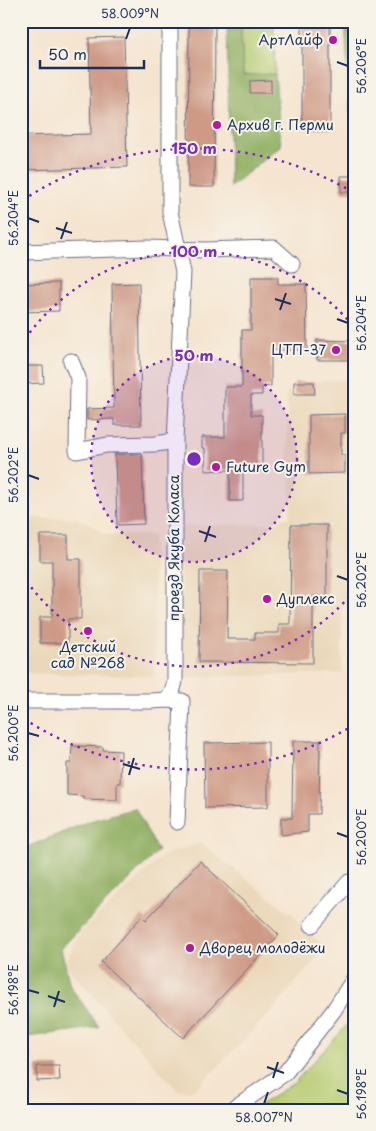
<svg xmlns="http://www.w3.org/2000/svg" width="376" height="1131" font-family="'Playpen Sans',sans-serif">
	<rect width="100%" height="100%" fill="#f7f3e8"/>
	<filter id="ink" filterUnits="userSpaceOnUse"><feTurbulence type="fractalNoise" baseFrequency=".02" numOctaves="2"/><feDisplacementMap in="SourceGraphic" scale="10" xChannelSelector="R" yChannelSelector="G"/><feConvolveMatrix kernelMatrix="1 2 1 2 8 2 1 2 1" color-interpolation-filters="sRGB"/></filter>
	<filter id="wash" filterUnits="userSpaceOnUse"><feTurbulence type="fractalNoise" baseFrequency=".0096" numOctaves="4" result="noise"/><feDisplacementMap in="SourceGraphic" scale="20" xChannelSelector="R" yChannelSelector="G"/><feGaussianBlur stdDeviation="1.12" result="paint"/><feColorMatrix in="noise" values="0 0 0 0 0 0 0 0 0 0 0 0 0 0 0 0 0 1.4 0 .05"/><feComposite in="paint" operator="in"/></filter>
	<g filter="url(#wash)">
		<rect width="100%" height="100%" fill="#f5e4cf"/>
		<path fill="#ebd8ba" d="M355,379V524H349L351,592L354,595L355,600L351,606H342V673L179,678L181,526L275,524L281,519L290,518L291,479L288,473L287,392L294,393V394H314V382Z
			M21,518H75L87,522L106,535H153L155,676L21,673Z
			M201,843L291,914L325,948L269,1014L195,1090L178,1091L64,964L81,932L165,854Z"/>
		<path fill="#b5cb70" stroke="#687d67" d="M274,23L275,74L243,75L241,25Z
			M355,1013V1110H252L294,1083L349,1023Z"/>
		<path fill="#90af62" stroke="#566f60" d="M227,21H275L274,23L241,25L243,75L275,74L281,146L230,187Z
			M345,21H355V109L350,111Z
			M135,808L158,851L61,948L70,986L99,1027L21,1038V848H25L90,821Z"/>
		<g id="blocks">
			<path fill="#ce9985" d="M189,21H215L214,187H188Z
				M302,21H330V129H302Z
				M124,37L127,167L21,170V136L91,134L89,38Z
				M271,80V93H250V81Z
				M341,176H355V192H341Z
				M251,277H278V284H306L307,350H271V386L262,387V395H251V415H262V471H243V501H230V470L205,471V448H202V437H225V387H242V330H251Z
				M59,283V311L21,312V284Z
				M139,283L141,425H114V419L87,420V409L114,408L112,284Z
				M317,340L355,341V360H317Z
				M21,366H43L44,383L21,384Z
				M294,382H314L315,394H294Z
				M345,414V433H341V455H345V473L309,474V415Z
				M115,454H142L144,524L117,525Z
				M291,525H327V597L313,596V663L199,662L200,571H228L227,639H255V633H279V624H290Z
				M40,535H68V559H81V619H68V643H40V617H52V561H40Z
				M293,741H320L319,814H308V832L281,835V818H292Z
				M268,742V807L205,808L204,743Z
				M72,746L103,747V750L121,751L120,783H117V800L83,799V796L67,795V763H71Z
				M200,861L279,935L183,1038L101,962L142,916L146,920Z
				M37,1066H59L60,1080L37,1081Z"/>
		</g>
	</g>
	<g filter="url(#ink)">
		<use href="#blocks" fill-opacity="0" stroke="#676e86" stroke-width="1"/>
		<g fill="none" stroke-linecap="round" stroke-linejoin="round">
			<defs>
				<path id="minor" d="M21,252L148,248L205,250L274,248L292,264
					M71,361L78,378L77,451L107,445L156,444L175,441
					M166,700L182,701L177,822
					M21,701H151L166,700L172,693L175,681V441L183,272L170,212V21
					M312,925L349,882
					M231,1110L285,1073L334,1010L355,977"/>
			</defs>
			<use href="#minor" stroke="#676e86" stroke-width="17"/>
			<use href="#minor" stroke="#fff" stroke-width="15"/>
		</g>
	</g>
	<path fill="none" stroke="#1b2f5e" stroke-width="2" d="M126,39L130,28M337,62L348,66M28,218L39,222M56,228L72,233M61,239L67,222M275,299L291,304M280,310L286,293M337,319L348,323M28,475L39,479M199,531L216,537M205,542L210,526M337,576L348,580M28,733L39,736M123,764L140,769M129,775L134,758M337,833L348,837M28,990L39,993M48,996L65,1002M54,1007L59,991M267,1067L284,1073M273,1078L278,1062M337,1090L348,1094M264,1104L268,1092"/>
	<circle cx="194" cy="459" r="103" fill="#7b2cbf" fill-opacity=".12"/>
	<g fill="none" stroke="#7b2cbf" stroke-width="2.5" stroke-dasharray="2.5 5">
		<circle cx="194" cy="459" r="103"/>
		<path d="M354 591A207 207 0 0 1 21 573M21 345A207 207 0 0 1 354 327"/>
		<path d="M354 725A310 310 0 0 1 23 718M23 200A310 310 0 0 1 354 193"/>
	</g>
	<g fill="#b5179e" stroke="#f7f3e8" stroke-width="2">
		<circle cx="333" cy="40" r="5"/>
		<circle cx="217" cy="125" r="5"/>
		<circle cx="336" cy="350" r="5"/>
		<circle cx="216" cy="467" r="5"/>
		<circle cx="267" cy="599" r="5"/>
		<circle cx="88" cy="631" r="5"/>
		<circle cx="190" cy="948" r="5"/>
	</g>
	<g text-anchor="middle" stroke-width="4" stroke-linejoin="round" paint-order="stroke">
		<g font-size="14" fill="#1b2f5e" stroke="#f7f3e8" text-anchor="start">
			<text x="323" y="45" text-anchor="end">АртЛайф</text>
			<text x="227" y="130">Архив г. Перми</text>
			<text x="326" y="355" text-anchor="end">ЦТП-37</text>
			<text x="226" y="472">Future Gym</text>
			<text x="277" y="604">Дуплекс</text>
			<text x="88" y="652" text-anchor="middle">Детский<tspan x="88" dy="16">сад №268</tspan></text>
			<text x="200" y="953">Дворец молодёжи</text>
		</g>
		<g font-size="14" fill="#1b2f5e" stroke="#f7f3e8">
			<text transform="translate(174 548) rotate(-90)" y="5">проезд Якуба Коласа</text>
		</g>
	</g>
	<circle cx="194" cy="459" r="8" fill="#7b2cbf" stroke="#f7f3e8" stroke-width="2.5"/>
	<g font-size="15" text-anchor="middle" font-weight="bold" fill="#7b2cbf" stroke="#f7f3e8" stroke-width="4" stroke-linejoin="round" paint-order="stroke">
		<text x="194" y="154">150 m</text>
		<text x="194" y="257">100 m</text>
		<text x="194" y="361">50 m</text>
	</g>
	<rect width="376" height="1131" fill="none" stroke="#f7f3e8" stroke-width="55"/>
	<path d="M40 60v8h104v-8" fill="none" stroke="#1b2f5e" stroke-width="2.5"/>
	<text x="48" y="60" font-size="15" fill="#1b2f5e" stroke="#f7f3e8" stroke-width="4" paint-order="stroke">50 m</text>
	<rect x="28" y="28" width="320" height="1076" fill="none" stroke="#1b2f5e" stroke-width="2"/>
	<g font-size="12" text-anchor="middle" fill="#1b2f5e">
		<text x="130" y="18">58.009°N</text>
		<text transform="translate(362 66) rotate(-90)" y="4">56.206°E</text>
		<text transform="translate(14 218) rotate(-90)" y="4">56.204°E</text>
		<text transform="translate(362 323) rotate(-90)" y="4">56.204°E</text>
		<text transform="translate(14 475) rotate(-90)" y="4">56.202°E</text>
		<text transform="translate(362 580) rotate(-90)" y="4">56.202°E</text>
		<text transform="translate(14 733) rotate(-90)" y="4">56.200°E</text>
		<text transform="translate(362 837) rotate(-90)" y="4">56.200°E</text>
		<text transform="translate(14 990) rotate(-90)" y="4">56.198°E</text>
		<text transform="translate(362 1094) rotate(-90)" y="4">56.198°E</text>
		<text x="264" y="1122">58.007°N</text>
	</g>
</svg>
